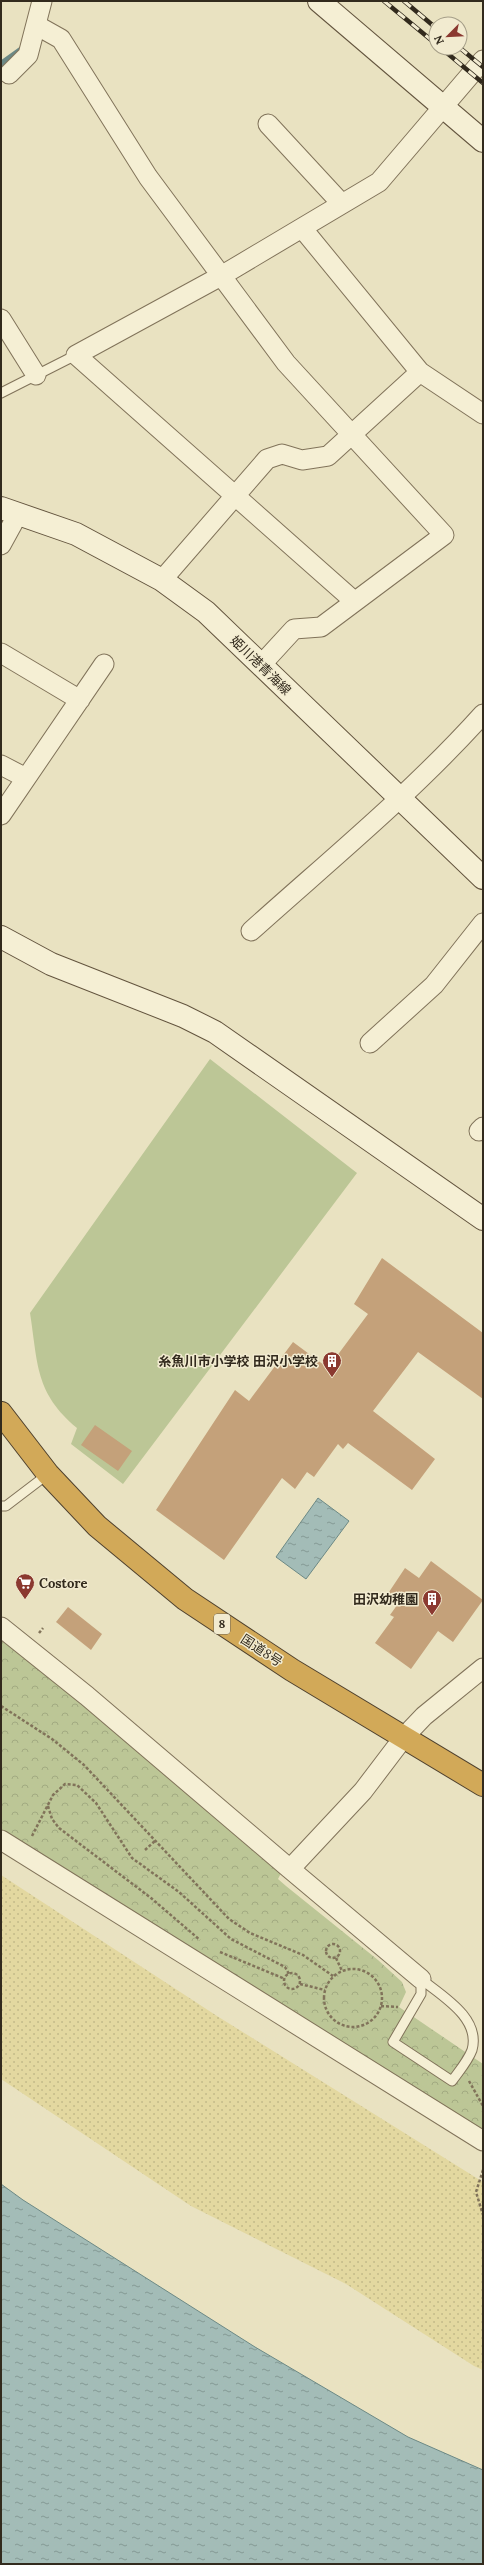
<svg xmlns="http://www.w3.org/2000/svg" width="484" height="2565" font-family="Lora,'Noto Sans JP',serif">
	<defs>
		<pattern id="sand-dots" width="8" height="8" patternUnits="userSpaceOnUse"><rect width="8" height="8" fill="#e3d8a0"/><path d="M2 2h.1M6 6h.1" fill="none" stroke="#c3ba89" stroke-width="1.8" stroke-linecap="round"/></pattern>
		<pattern id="park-crowns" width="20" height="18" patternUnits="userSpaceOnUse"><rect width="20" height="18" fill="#bcc696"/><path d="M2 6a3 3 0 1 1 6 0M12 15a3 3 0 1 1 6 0" fill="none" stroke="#a2aa81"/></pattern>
		<pattern id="water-ripples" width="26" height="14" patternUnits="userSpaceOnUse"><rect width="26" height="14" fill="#a3bcb7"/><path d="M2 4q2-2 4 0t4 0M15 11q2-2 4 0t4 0" fill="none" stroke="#859994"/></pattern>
	</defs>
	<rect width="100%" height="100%" fill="#e9e2c1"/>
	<path fill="#bcc696" d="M210,1059L357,1173L123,1484L71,1444L77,1428C35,1393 38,1364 30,1313Z"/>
	<path fill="url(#sand-dots)" d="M1,1875L217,2016L483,2182V2370L474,2366L346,2284L191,2206L1,2079Z"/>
	<path fill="url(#park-crowns)" d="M1,1638L70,1693L281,1873L278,1879L286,1886L378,1960L402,1982L406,1992L399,2007L483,2064V2133L1,1832Z"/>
	<path fill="url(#water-ripples)" stroke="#6c8985" d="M318,1498L349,1521L306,1579L276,1557Z
		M1,2184L23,2200L255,2347L408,2437L483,2470V2564H1Z"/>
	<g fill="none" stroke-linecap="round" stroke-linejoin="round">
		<path stroke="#6c8985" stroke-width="6" d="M1,64L22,49"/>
	</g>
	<path fill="#c4a17a" d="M382,1258L483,1333V1399L418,1352L373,1411L435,1459L412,1490L348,1443L343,1449L338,1444L314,1477L307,1472L295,1489L282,1478L224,1560L156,1510L235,1390L249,1401L293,1342L328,1368L368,1314L354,1304Z
		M95,1425L132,1451L118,1471L81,1445Z
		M431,1561L483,1600L453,1642L438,1631L411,1669L375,1643L394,1617L390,1615L400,1601L389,1592L405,1568L419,1578Z
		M68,1607L102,1634L91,1650L56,1622Z"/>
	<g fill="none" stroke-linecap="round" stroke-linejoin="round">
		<defs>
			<path id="lane" d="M1,393L76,355
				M1,1506H6L48,1474
				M421,1979C442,1996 481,2018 472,2050C468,2061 459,2071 452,2081L393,2042L421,1994Z"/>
			<path id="street" d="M36,25L61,39L148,177L286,363L444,535L321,627L294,629L261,665
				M9,74L28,55L42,1
				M268,124L341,203
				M302,228L420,372L483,414
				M1,319L36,375
				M1,545L18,514
				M162,580L267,459L282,454L302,460L328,456L420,372
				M354,601L76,355L221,276L379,182L483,60
				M1,653L80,700
				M1,765L26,778
				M1,815L104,664
				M251,931C330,860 412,793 483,714
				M370,1043L434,985L483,923
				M479,1131L483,1127
				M1,1627L87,1696L290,1869
				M1,1840L483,2141
				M421,1979L290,1869L363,1791L404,1737L424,1716L483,1668"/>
			<path id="secondary" d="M319,1L483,141
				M1,508L76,534L162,580L206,612L483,878
				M1,937L51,964L183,1016L215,1032L483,1219"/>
			<path id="highway" d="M1,1413L48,1474L97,1526L185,1599L292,1670L483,1785"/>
		</defs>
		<use href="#lane" stroke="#81735a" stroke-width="11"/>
		<use href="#street" stroke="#81735a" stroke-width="21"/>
		<use href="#secondary" stroke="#63543e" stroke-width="24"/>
		<use href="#highway" stroke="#4f412e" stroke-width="24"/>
		<path stroke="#81735a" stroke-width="2.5" stroke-dasharray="3 2" stroke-linecap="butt" d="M39,1633L43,1628
			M1,1706L52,1739L84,1765L229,1919L250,1933L303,1955L333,1976
			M48,1806L52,1819L59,1828L151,1898L200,1940
			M32,1836L53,1795L65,1784L77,1785L96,1803L132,1858L179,1892L231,1939L285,1967L289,1974
			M145,1850L156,1840
			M326 1951a7 7 0 1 1 14 0a7 7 0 1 1-14 0Z
			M220,1952L285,1979
			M336,1958L342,1971
			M324 1998a29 29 0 1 1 58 0a29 29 0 1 1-58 0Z
			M284 1981a8 8 0 1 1 16 0a8 8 0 1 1-16 0Z
			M300,1984L325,1990
			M381,2006L398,2007
			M469,2081L483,2106
			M483,2170L476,2192L483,2215"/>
		<use href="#lane" stroke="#f5efd4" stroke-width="9"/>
		<use href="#street" stroke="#f5efd4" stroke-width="19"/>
		<use href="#secondary" stroke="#f5efd4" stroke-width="22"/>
		<use href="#highway" stroke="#d2a958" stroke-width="22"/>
		<defs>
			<path id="rail" d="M384,1L436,44
				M404,1L436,28
				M441,48L483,83
				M460,48L483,67"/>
		</defs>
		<use href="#rail" stroke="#322a1d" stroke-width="4.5"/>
		<use href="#rail" stroke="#f2ebd0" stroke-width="3" stroke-dasharray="9" stroke-linecap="butt"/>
	</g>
	<defs>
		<symbol id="building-pin" viewBox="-11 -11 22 30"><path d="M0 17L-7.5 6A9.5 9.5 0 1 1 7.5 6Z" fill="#8b3930" stroke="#f2ebd0"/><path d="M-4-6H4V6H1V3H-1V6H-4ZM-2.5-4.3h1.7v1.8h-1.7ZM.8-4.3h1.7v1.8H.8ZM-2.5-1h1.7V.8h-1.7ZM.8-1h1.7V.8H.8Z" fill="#fff"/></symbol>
		<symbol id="supermarket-pin" viewBox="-11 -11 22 30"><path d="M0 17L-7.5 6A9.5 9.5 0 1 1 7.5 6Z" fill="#8b3930" stroke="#f2ebd0"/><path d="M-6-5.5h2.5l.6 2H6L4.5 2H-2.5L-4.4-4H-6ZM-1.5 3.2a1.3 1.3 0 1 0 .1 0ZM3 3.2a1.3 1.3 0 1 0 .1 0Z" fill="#fff"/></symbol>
	</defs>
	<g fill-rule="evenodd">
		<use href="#building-pin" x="321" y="1350" width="22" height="30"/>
		<use href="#supermarket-pin" x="14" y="1572" width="22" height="30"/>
		<use href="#building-pin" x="421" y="1588" width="22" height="30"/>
	</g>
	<g text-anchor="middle" stroke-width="3" stroke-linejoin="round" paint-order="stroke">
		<rect fill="#f2ebd0" stroke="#6c6453" stroke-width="1" x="214" y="1614" width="16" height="20" rx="3"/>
		<g font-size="12" font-weight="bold" fill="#322a1d">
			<text x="222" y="1628">8</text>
		</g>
		<g font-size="13" fill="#322a1d" stroke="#f2ebd0">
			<text transform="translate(261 665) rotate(44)" y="5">姫川港青海線</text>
			<text transform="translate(262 1650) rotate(33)" y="5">国道8号</text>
		</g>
		<g font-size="13" font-weight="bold" fill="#322a1d" stroke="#f2ebd0" text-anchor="end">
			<text x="318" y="1366">糸魚川市小学校 田沢小学校</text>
			<text x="39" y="1588" text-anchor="start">Costore</text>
			<text x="418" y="1604">田沢幼稚園</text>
		</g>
	</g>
	<rect width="484" height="2565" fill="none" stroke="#322a1d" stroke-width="4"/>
	<g transform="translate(448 36) rotate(246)"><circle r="19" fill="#f2ebd0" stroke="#a59e88"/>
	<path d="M0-3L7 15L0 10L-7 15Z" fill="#8b3930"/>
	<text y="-6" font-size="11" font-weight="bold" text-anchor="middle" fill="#322a1d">N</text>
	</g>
</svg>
